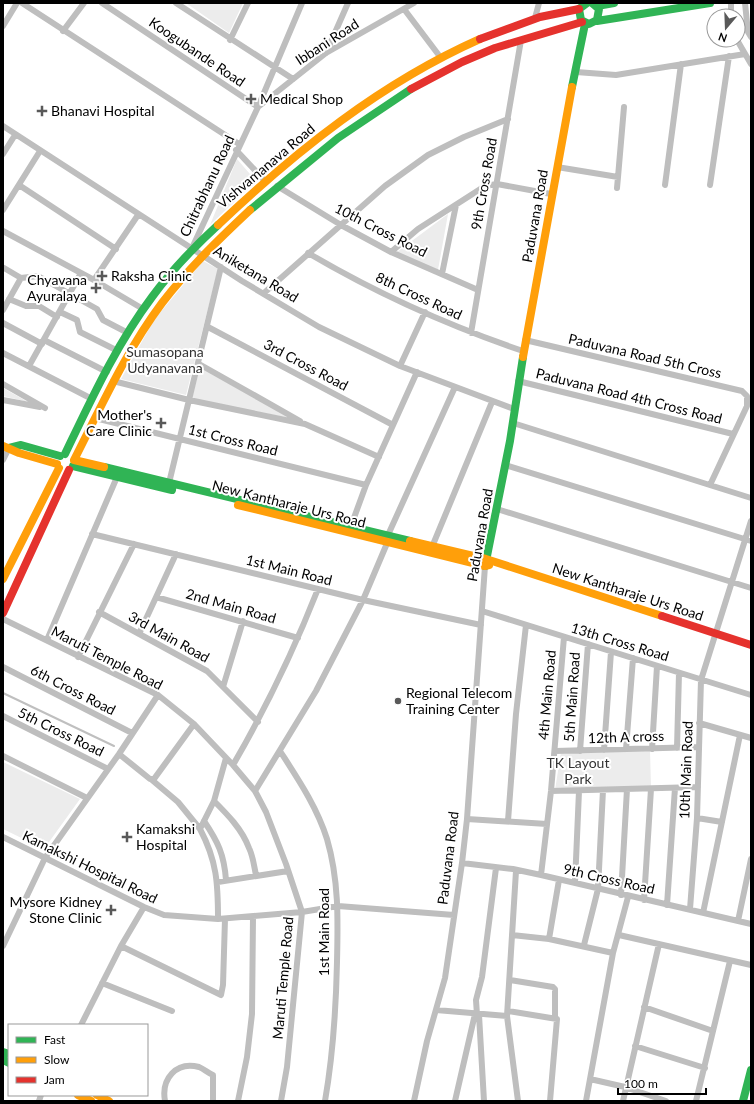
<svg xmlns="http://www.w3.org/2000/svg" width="754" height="1104" font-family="Lato,sans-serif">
	<rect width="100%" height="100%" fill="#fff"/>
	<path fill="#ececec" d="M186,3H243L229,33Z
		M237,159L256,181L210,225Z
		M448,214L438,270L397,252Z
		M203,261L218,269L186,395L121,379L154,320Z
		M200,367L290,418L192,399Z
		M3,388L28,402L3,396Z
		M650,750L651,787L555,790L561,752Z
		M3,762L80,799L44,849L3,829Z"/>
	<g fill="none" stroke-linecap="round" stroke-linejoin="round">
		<path stroke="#bfbfbf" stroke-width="2" d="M3,693L114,746"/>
		<path stroke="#bebebe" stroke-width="6" d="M22,3L239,144
			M102,3L258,107L326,53L414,3
			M176,3L293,79
			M745,3L748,32L751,37
			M404,9L441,58
			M731,16V3
			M535,18L539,3
			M3,26L17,3
			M63,31L84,3
			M230,40L248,3
			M737,40L751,64
			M326,53L348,3
			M576,72L616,75L745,54
			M3,126L242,281L319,327L400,366L514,409
			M236,150L265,181
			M3,154L15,135
			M557,167L618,177L624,107
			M19,185L116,249
			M665,185L681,64
			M710,185L729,56
			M277,186L341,225L391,252L478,290
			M617,188L618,177
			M3,210L40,151
			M3,231L94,280L143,309
			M192,248L258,107L302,3
			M391,252L418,229L485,186L497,184L551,194
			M308,253C376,293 449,326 523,351
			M4,268L21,278L38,276L97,309L103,320L128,333
			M442,274L456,205
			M94,280L138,215
			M264,293L385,186L428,155L464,137L508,119
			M9,299L26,306H39L57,317
			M3,310L21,278
			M60,312L77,320L80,332L118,351
			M3,323L42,344
			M208,327L393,425
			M471,333L521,40
			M44,340L107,372
			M525,340L742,391L747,396V406L710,485
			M3,353L92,399
			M199,364L300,421
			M29,366L81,273
			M400,366L425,312
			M113,381L189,400L305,424L379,457
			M518,381L733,434
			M3,384L45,408
			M3,400L40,407
			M95,418L366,485
			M513,423L751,498
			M3,460L9,448
			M505,465L751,541
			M169,483L221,267
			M497,509L751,588
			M351,526L366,485L417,372
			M92,534L363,600L481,625
			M432,547L492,402
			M156,597L298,638
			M482,611L751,695
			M99,612L207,671L258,722
			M3,619L158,695L194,724L233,765L255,791L266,812L286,864L302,912L287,1067L281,1101
			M139,634L176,554
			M47,640L117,477
			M78,657L134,544
			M3,667L132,733
			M223,687L243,621
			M3,716L108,769
			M699,723L751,738
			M677,748L679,673
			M626,749L633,658
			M652,749L657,666
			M604,750L611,652
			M280,751C298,779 317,807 327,839C339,880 338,920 337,962C336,1009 333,1055 325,1101
			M555,751L699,747
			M580,751L588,644
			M119,754L150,779H154L194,724
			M3,756L87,798
			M233,765C266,708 294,650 318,589
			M152,780L178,802L200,829
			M255,791L316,691L363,600L388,541V535L455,387
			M551,791L698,787
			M214,801C227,814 242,829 249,848C253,856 254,866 256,875
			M697,818L722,822
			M467,819L547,824
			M204,821C218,842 224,854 226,880
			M508,821L516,714L526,625
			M3,837L144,907L164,915L218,919L302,912L338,906L454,915
			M462,863L513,869L541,875L751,924
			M516,871L507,1016L518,1101
			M541,875L551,791L564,637
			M218,882L288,871
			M575,883L579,791
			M621,895L627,789
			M644,900L651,789
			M667,905L675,788
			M690,909L697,818L701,680L751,521
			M703,913L740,735
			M218,919C218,884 217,861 200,829L214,801L226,758
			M738,921L751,859
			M512,935L549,939L613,953
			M619,935L751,965
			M549,939L559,880
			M584,945L598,889L603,790
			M3,946L45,858L119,754L158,695
			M121,946L221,995L223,985L225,919
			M510,980L553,987L555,989V1018
			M102,983L172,1011
			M644,1007L713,1031
			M436,1010L507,1016
			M508,1011L557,1019L550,1101
			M477,1015L476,1000L482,977L496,868
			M479,1015L484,1101
			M81,1025L121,946L144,907
			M635,1046L705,1068
			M590,1079L625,1087L666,1101
			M39,1101L41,1095
			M165,1101C161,1079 176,1061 199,1067C204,1069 208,1073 213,1075V1101
			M238,1101L247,1057L252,1014L253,917
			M414,1101L427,1041L445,978L462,863L467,819L485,566
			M455,1101L475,1014
			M586,1101L613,953L628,897
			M623,1101L659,944
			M696,1101L730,961"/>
		<path stroke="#30b455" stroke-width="8" d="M587,3L579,9L581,20L589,24L597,20L599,9L592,3
			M597,6L614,3
			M597,21L710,3
			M572,87L585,24
			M250,210L338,138L411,89
			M9,448L21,445L60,456
			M65,454C91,400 116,345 152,297C171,271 194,247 218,225
			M73,466L172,490
			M104,467L410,541
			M485,566L510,441L523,357
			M3,1052L9,1054
			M3,1060L9,1063
			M743,1101L751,1070"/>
		<path stroke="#ff9f0a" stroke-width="8" d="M218,225C296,151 381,83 480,39
			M523,357L572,87
			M3,446L19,453L57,464
			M104,467L74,460C101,407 126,351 162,303C188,269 219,239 250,210
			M238,505L485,566L489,565
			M410,541L486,559L662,616
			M3,579L59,468
			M78,1095L91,1101
			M97,1095L109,1101"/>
		<path stroke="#e5322d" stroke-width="8" d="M480,39L540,17L579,9
			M411,89L462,62L495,48L582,22
			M3,613L69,470
			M662,616L751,645"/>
	</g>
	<g fill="#595959" stroke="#fff" stroke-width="1.5">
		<path d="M249 93h4v4h4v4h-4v4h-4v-4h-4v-4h4z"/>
		<path d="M40 105h4v4h4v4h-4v4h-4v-4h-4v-4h4z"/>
		<path d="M100 270h4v4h4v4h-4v4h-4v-4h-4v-4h4z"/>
		<path d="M94 282h4v4h4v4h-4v4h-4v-4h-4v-4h4z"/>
		<path d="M159 417h4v4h4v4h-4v4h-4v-4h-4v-4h4z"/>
		<circle cx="398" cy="701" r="4"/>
		<path d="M125 831h4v4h4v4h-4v4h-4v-4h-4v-4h4z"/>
		<path d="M109 904h4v4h4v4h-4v4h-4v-4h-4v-4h4z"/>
	</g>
	<g text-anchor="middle" stroke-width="4" stroke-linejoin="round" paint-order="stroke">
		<g font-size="14" fill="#000" stroke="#fff">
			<text transform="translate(327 42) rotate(-33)" y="5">Ibbani Road</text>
			<text transform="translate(197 52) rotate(34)" y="5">Koogubande Road</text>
			<text transform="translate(266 166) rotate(-40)" y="5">Vishvamanava Road</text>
			<text transform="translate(484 184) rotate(-80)" y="5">9th Cross Road</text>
			<text transform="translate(207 186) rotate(-65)" y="5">Chitrabhanu Road</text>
			<text transform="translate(535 216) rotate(-80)" y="5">Paduvana Road</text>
			<text transform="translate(381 230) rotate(27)" y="5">10th Cross Road</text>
			<text transform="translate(256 274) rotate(31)" y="5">Aniketana Road</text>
			<text transform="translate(419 296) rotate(25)" y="5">8th Cross Road</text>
			<text transform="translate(645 356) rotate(13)" y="5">Paduvana Road 5th Cross</text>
			<text transform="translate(306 365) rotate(28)" y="5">3rd Cross Road</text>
			<text transform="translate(629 396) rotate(14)" y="5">Paduvana Road 4th Cross Road</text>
			<text transform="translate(233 440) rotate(14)" y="5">1st Cross Road</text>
			<text transform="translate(289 504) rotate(14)" y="5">New Kantharaje Urs Road</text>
			<text transform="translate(480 535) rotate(-80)" y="5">Paduvana Road</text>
			<text transform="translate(289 570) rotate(14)" y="5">1st Main Road</text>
			<text transform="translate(628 592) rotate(18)" y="5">New Kantharaje Urs Road</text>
			<text transform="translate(231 606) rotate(16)" y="5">2nd Main Road</text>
			<text transform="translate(169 637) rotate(29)" y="5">3rd Main Road</text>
			<text transform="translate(620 642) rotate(17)" y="5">13th Cross Road</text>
			<text transform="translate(107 658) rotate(27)" y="5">Maruti Temple Road</text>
			<text transform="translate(73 690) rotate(27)" y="5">6th Cross Road</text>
			<text transform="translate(547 695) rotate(-85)" y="5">4th Main Road</text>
			<text transform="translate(572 697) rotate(-86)" y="5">5th Main Road</text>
			<text transform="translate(61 732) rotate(26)" y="5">5th Cross Road</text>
			<text transform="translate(626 737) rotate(-2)" y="5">12th A cross</text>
			<text transform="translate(686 770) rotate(-88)" y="5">10th Main Road</text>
			<text transform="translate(448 858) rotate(-83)" y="5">Paduvana Road</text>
			<text transform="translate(90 867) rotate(26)" y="5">Kamakshi Hospital Road</text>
			<text transform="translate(609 879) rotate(13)" y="5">9th Cross Road</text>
			<text transform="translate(324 932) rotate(-90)" y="5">1st Main Road</text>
			<text transform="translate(283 978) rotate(-85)" y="5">Maruti Temple Road</text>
		</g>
		<g font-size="14" fill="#000" stroke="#fff" text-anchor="start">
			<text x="260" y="104">Medical Shop</text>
			<text x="51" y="116">Bhanavi Hospital</text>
			<text x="111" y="281">Raksha Clinic</text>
			<text x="87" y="285" text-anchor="end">Chyavana<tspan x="87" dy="16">Ayuralaya</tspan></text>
			<text x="152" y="420" text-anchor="end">Mother's<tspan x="152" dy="16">Care Clinic</tspan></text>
			<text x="406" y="698">Regional Telecom<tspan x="406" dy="16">Training Center</tspan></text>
			<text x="136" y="834">Kamakshi<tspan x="136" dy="16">Hospital</tspan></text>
			<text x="102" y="907" text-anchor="end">Mysore Kidney<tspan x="102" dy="16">Stone Clinic</tspan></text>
		</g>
		<g font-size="14" fill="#333" stroke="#fff">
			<text x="165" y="357">Sumasopana<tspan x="165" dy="16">Udyanavana</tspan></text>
			<text x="578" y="768">TK Layout<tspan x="578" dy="16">Park</tspan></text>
		</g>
	</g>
	<rect width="754" height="1104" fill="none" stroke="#000000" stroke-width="8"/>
	<rect x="8" y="1024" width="140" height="72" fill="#ffffff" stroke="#999999"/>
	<rect x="16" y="1037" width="20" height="6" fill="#30b455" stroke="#999999"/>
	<text x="44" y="1044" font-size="12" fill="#000000">Fast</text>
	<rect x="16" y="1057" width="20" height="6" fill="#ff9f0a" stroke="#999999"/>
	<text x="44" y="1064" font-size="12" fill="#000000">Slow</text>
	<rect x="16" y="1077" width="20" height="6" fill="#e5322d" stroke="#999999"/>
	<text x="44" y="1084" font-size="12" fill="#000000">Jam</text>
	<g transform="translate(726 28) rotate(199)"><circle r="19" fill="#ffffff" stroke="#999999"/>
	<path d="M0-3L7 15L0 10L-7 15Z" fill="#595959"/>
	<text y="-6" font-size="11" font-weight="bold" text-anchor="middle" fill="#000000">N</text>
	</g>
	<path d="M618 1088v6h88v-6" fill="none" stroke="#000000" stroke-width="2"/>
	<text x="624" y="1088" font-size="12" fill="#000000" stroke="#ffffff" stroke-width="3" paint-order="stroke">100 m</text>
</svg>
